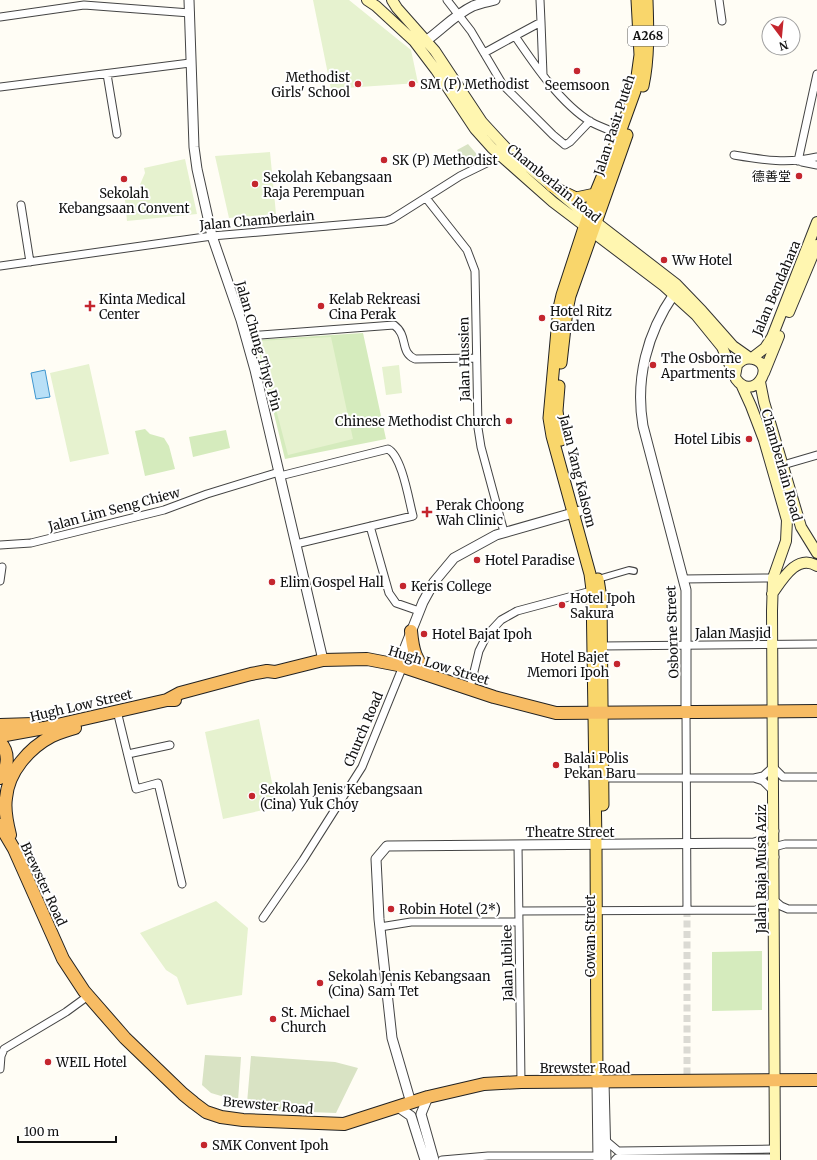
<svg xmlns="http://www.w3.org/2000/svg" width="817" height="1160" font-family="Merriweather,'Noto Sans SC',serif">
	<rect width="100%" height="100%" fill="#fffdf5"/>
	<path fill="#d5ebbd" d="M363,333L386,439L285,459L256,340Z
		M145,429L150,434L164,438L169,446L175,469L145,476L135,431Z
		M226,430L230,448L193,457L189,437Z
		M762,951V1010L712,1011V952Z"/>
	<path fill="#d9e3c4" d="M468,144L481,159L466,167L457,150Z
		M205,1055L241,1057L238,1101L211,1093L202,1085Z
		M251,1056L335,1062L358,1068L336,1113L251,1110L247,1103Z"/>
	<path fill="#e6f2cf" d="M313,0H349L411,50L418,83L331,89Z
		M270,152L276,214L229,218L215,156Z
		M185,159L197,214L127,221L125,200L135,196L145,173L144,168Z
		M331,337L353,439L288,455L258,341Z
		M89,364L109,454L70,462L50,373Z
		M399,365L402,393L386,395L382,367Z
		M259,719L277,807L223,819L205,732Z
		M216,901L248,928L242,995L187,1005L177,977L166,970L140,933Z"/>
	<path fill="#b9e0f7" stroke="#3f96cf" d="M45,370L50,397L36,399L31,373Z"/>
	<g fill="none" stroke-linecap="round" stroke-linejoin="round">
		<path stroke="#dbdad3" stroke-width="7" stroke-dasharray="7 3.5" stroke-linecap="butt" d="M687,910V1081"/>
		<defs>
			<path id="pedestrian" d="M598,579L629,570L634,571"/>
			<path id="minor" d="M447,0L471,31L503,85L553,135L565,145L570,142L590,121
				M540,0L541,22L515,36C534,64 561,104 591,122C600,127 612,131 622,135
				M719,0L722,21
				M0,17L84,5L190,13
				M541,22L543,75
				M484,53L515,36
				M107,74L117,134
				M0,87L190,63
				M734,155C764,160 787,164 817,157
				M798,161L817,74
				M802,162L817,165
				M426,198L467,250L475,271L478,428L481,447L504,532
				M21,205L30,262
				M0,266L212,236L386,221L392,219L460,176L501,156
				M246,336L394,325C409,336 399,352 415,359L476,358
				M783,465L817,455
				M280,476L388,449C402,456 409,501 413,516L296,544
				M370,526L389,593L396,603L419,611
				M0,545L31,543L164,510L207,494L279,472
				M683,579L773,578
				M0,581L2,567
				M601,646L817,644
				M470,688L479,651L487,635L501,620L517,611L595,590
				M686,711L687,910
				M118,715L136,789L158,783L182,884
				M128,754L170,745
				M600,778H754L763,776L773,767L783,777H817
				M754,778L763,781L773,791
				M518,845L521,1082
				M774,847L785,844H817
				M756,910L767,915L774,924
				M519,911L756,910L767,905L774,900L781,906L788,909H817
				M263,918L303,860L362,767L403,666
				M380,927L411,922H519
				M0,1069L1,1056L4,1049L66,1012L88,996
				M605,1140L618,1151L775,1149
				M442,1160L488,1156H603
				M615,1160L617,1158H775"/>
			<path id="tertiary" d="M189,0L194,147L197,169L212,236L241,320L255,370L323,660
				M427,40C442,29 456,14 473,6C480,3 487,2 495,0
				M674,294C647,333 635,379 643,426L686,590V711
				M398,665L423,602L434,582L454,558L496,535L580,511
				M754,843L764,848L774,857
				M597,1082L598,1160
				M604,1082L606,1160
				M428,1097L421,1114L434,1160
				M411,1103L392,1038L379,919L376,859L387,846L754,843L764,840L774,831
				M398,1107L411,1116L425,1160"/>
			<path id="secondary" d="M367,0L376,6L414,41L436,70L475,129L492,148L553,202L664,286L696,315L722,347L736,379C753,403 778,365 753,359C746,357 741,360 737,365L735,376
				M392,0L397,8L435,51L482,122L493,134L506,148L575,206L676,284L702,311L733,346L750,358
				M789,312L817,245
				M752,358L765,348L772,337L817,222
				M764,373L779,336
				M760,382L764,402L801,527L817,553
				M741,384L751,406L764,440L787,520L786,541L773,578L772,611L775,1160
				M772,594C782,580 797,553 817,566"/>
			<path id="primary" d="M643,86C649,58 648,29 647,0
				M551,186L576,198L595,194
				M561,363L567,310L570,296L627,135
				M559,386L557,411L561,440
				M598,579L601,598L603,805
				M597,1082L596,844L592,590L590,574L552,436L549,418L559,308L562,295L595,194L618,138L635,91L640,55L637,0"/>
			<path id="trunk" d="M411,631C413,652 415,658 429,675
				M167,700L180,693L251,674L267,671L275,672L323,660L367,659L398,665L494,697L556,713L817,711
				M0,725L33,724
				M0,736L44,728L167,700H175
				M0,742C10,753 8,767 0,778
				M0,825L14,849L63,959L84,991L125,1038L183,1094L194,1103L206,1112L221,1117L243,1120L344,1124L428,1097L484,1084L521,1082L817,1080
				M10,835C7,823 4,810 6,798C8,772 29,748 52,736C59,733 67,730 75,728"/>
		</defs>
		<use href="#pedestrian" stroke="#444" stroke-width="8"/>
		<use href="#minor" stroke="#444" stroke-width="9"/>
		<use href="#tertiary" stroke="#444" stroke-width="11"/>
		<use href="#secondary" stroke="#333" stroke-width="12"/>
		<use href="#primary" stroke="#222" stroke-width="13"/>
		<use href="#trunk" stroke="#222" stroke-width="14"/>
		<use href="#pedestrian" stroke="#fff" stroke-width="5.5"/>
		<use href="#minor" stroke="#fff" stroke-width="7"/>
		<use href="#tertiary" stroke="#fff" stroke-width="9"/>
		<use href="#secondary" stroke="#fff6b0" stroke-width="10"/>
		<use href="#primary" stroke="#f9d66b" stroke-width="11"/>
		<use href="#trunk" stroke="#f7bc64" stroke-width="12"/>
	</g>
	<g fill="#c4262e" stroke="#fff" stroke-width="1.5">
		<circle cx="577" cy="71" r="4"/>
		<circle cx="358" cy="84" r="4"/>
		<circle cx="412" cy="84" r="4"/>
		<circle cx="384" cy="160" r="4"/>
		<circle cx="799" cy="176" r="4"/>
		<circle cx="124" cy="179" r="4"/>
		<circle cx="255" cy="184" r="4"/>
		<circle cx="664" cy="260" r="4"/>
		<path d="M88 300h4v4h4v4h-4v4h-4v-4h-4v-4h4z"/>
		<circle cx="321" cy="306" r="4"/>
		<circle cx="542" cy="318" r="4"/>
		<circle cx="653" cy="365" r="4"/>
		<circle cx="509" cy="421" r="4"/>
		<circle cx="749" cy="439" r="4"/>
		<path d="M425 506h4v4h4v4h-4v4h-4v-4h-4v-4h4z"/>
		<circle cx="477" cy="560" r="4"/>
		<circle cx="272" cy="582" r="4"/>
		<circle cx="403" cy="586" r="4"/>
		<circle cx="562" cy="605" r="4"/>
		<circle cx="424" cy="634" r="4"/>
		<circle cx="617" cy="664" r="4"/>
		<circle cx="556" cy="765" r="4"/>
		<circle cx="252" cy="796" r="4"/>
		<circle cx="391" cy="909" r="4"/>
		<circle cx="320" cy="983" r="4"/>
		<circle cx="273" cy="1019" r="4"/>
		<circle cx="48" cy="1062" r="4"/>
		<circle cx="204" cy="1145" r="4"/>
	</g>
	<g text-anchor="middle" stroke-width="4" stroke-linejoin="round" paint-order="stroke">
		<rect fill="#fff" stroke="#585858" stroke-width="1" x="628" y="26" width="40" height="20" rx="3"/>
		<g font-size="12" font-weight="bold" fill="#111">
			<text x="648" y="40">A268</text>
		</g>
		<g font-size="13" fill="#111" stroke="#fff" text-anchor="start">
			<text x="350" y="82" text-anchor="end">Methodist<tspan x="350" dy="15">Girls' School</tspan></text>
			<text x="420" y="89">SM (P) Methodist</text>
			<text x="577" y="90" text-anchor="middle">Seemsoon</text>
			<text x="392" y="165">SK (P) Methodist</text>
			<text x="791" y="181" text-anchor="end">德善堂</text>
			<text x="263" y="182">Sekolah Kebangsaan<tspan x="263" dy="15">Raja Perempuan</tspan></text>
			<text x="124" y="198" text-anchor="middle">Sekolah<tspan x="124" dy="15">Kebangsaan Convent</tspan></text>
			<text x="672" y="265">Ww Hotel</text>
			<text x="99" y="304">Kinta Medical<tspan x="99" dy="15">Center</tspan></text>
			<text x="329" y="304">Kelab Rekreasi<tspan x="329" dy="15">Cina Perak</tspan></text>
			<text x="550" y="316">Hotel Ritz<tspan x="550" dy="15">Garden</tspan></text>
			<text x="661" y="363">The Osborne<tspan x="661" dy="15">Apartments</tspan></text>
			<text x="501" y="426" text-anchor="end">Chinese Methodist Church</text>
			<text x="741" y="444" text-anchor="end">Hotel Libis</text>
			<text x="436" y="510">Perak Choong<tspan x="436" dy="15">Wah Clinic</tspan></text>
			<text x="485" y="565">Hotel Paradise</text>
			<text x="280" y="587">Elim Gospel Hall</text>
			<text x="411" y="591">Keris College</text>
			<text x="570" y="603">Hotel Ipoh<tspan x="570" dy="15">Sakura</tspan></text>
			<text x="432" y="639">Hotel Bajat Ipoh</text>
			<text x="609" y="662" text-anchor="end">Hotel Bajet<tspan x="609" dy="15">Memori Ipoh</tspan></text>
			<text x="564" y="763">Balai Polis<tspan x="564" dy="15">Pekan Baru</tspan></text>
			<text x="260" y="794">Sekolah Jenis Kebangsaan<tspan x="260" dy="15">(Cina) Yuk Choy</tspan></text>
			<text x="399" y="914">Robin Hotel (2*)</text>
			<text x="328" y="981">Sekolah Jenis Kebangsaan<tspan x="328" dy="15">(Cina) Sam Tet</tspan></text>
			<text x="281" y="1017">St. Michael<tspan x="281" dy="15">Church</tspan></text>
			<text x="56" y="1067">WEIL Hotel</text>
			<text x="212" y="1150">SMK Convent Ipoh</text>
		</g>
		<g font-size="13" fill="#111" stroke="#fff">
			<text transform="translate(614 125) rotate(-72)" y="5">Jalan Pasir Puteh</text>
			<text transform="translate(554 183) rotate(39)" y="5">Chamberlain Road</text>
			<text transform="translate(257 220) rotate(-5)" y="5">Jalan Chamberlain</text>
			<text transform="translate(776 288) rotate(-67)" y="5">Jalan Bendahara</text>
			<text transform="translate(259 346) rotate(74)" y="5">Jalan Chung Thye Pin</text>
			<text transform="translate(464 359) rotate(-91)" y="5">Jalan Hussien</text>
			<text transform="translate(782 465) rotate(74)" y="5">Chamberlain Road</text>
			<text transform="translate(578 471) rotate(76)" y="5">Jalan Yang Kalsom</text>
			<text transform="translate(114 509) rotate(-15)" y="5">Jalan Lim Seng Chiew</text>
			<text transform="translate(672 632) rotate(-92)" y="5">Osborne Street</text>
			<text x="733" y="638">Jalan Masjid</text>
			<text transform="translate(439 665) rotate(17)" y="5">Hugh Low Street</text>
			<text transform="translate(81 705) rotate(-13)" y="5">Hugh Low Street</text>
			<text transform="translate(363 729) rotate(-67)" y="5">Church Road</text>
			<text x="570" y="837">Theatre Street</text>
			<text transform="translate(761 869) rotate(-90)" y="5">Jalan Raja Musa Aziz</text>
			<text transform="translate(44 884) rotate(65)" y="5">Brewster Road</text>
			<text transform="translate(590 936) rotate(-90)" y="5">Cowan Street</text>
			<text transform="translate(507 963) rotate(-91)" y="5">Jalan Jubilee</text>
			<text x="585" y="1073">Brewster Road</text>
			<text transform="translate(268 1105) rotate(5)" y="5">Brewster Road</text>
		</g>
	</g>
	<g transform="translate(781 36) rotate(164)"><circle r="19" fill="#ffffff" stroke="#a0a0a0"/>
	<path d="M0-3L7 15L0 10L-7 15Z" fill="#c4262e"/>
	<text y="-6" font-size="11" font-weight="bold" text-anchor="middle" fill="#111111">N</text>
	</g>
	<path d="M18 1136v6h98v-6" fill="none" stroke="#111111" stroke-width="2"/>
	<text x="24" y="1136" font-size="12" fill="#111111" stroke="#ffffff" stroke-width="3" paint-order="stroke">100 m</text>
</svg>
